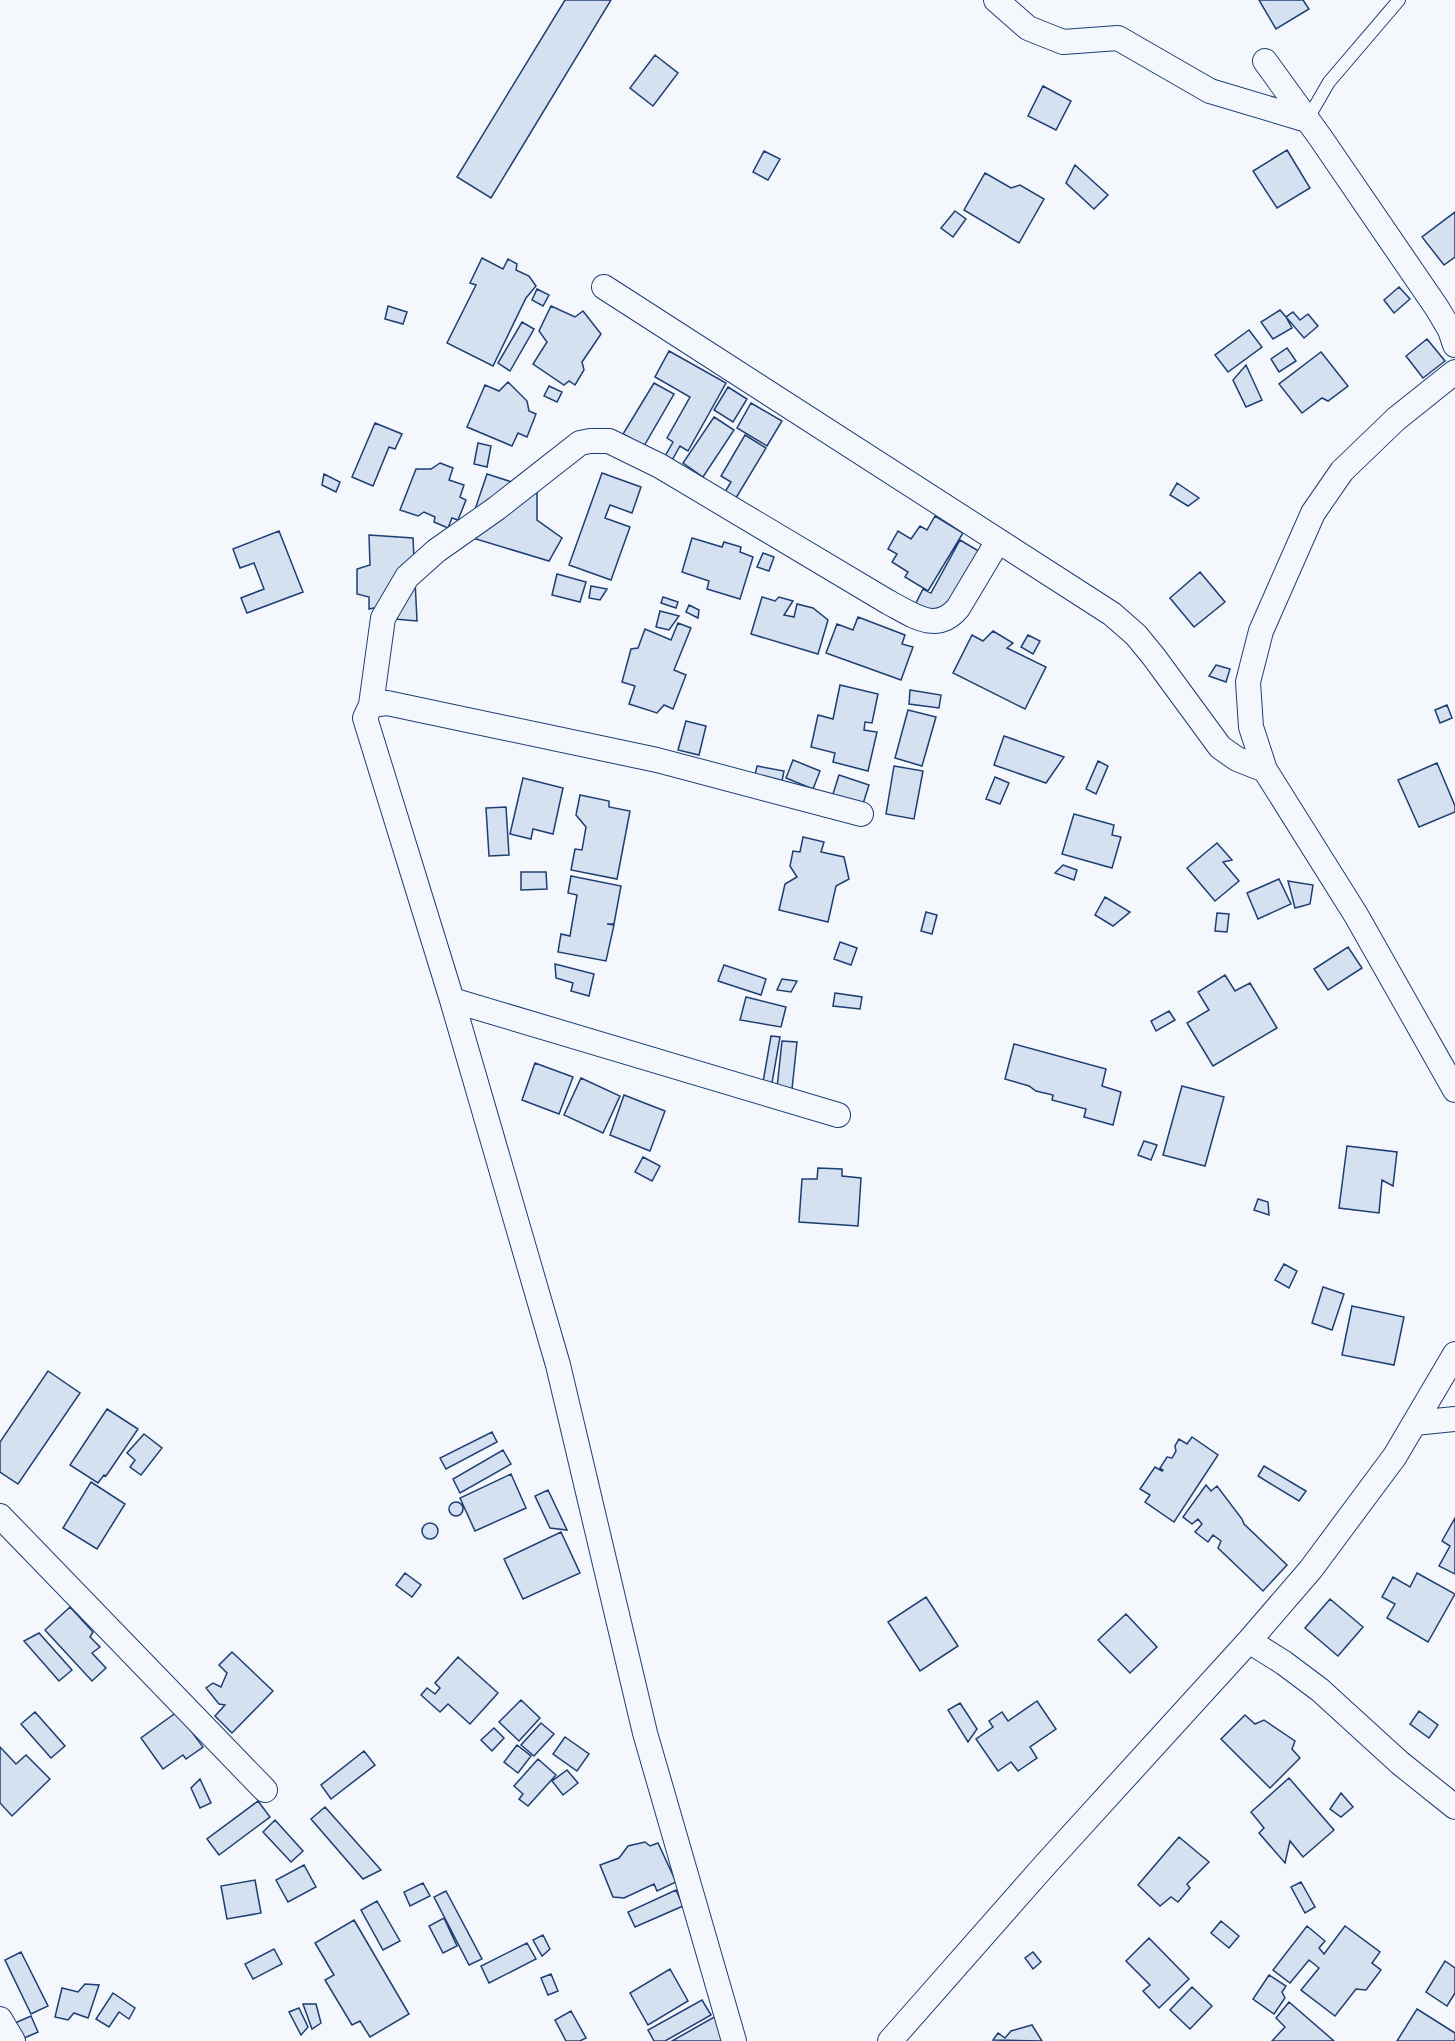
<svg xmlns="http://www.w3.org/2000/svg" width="1455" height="2041" font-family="'IBM Plex Sans',sans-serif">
	<rect width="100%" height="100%" fill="#f4f7fb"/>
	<path fill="#d5e0f0" stroke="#1d3f73" stroke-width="1.5" d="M565,0H611L491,198L457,177Z
		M1259,0H1303L1309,9L1276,29Z
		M655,55L678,73L653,106L630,88Z
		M1043,86L1071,101L1056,130L1028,116Z
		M1287,150L1310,188L1277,208L1253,171Z
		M764,151L780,159L768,180L753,172Z
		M1075,165L1108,195L1094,209L1066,183Z
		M985,173L1011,188L1020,185L1044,199L1019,243L964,210Z
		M955,211L966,219L953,237L941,228Z
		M1455,212V257L1444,265L1422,237Z
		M482,258L503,269L508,259L517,264L516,270L529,276L536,286L526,298L493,366L447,343L476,285L470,283Z
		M1399,287L1410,299L1394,313L1384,300Z
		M537,289L549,295L543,306L532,300Z
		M388,306L407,312L403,324L385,319Z
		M551,306L575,317L583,311L601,334L582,362L584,370L575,385L569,381L564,385L533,364L547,342L539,331Z
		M1280,310L1286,317L1292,328L1273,339L1261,322Z
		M1293,312L1300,320L1308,314L1318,326L1304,338L1286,317Z
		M522,322L534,329L510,371L498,363Z
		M1249,330L1262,347L1228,372L1215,355Z
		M1427,339L1445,361L1423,378L1406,356Z
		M1287,348L1296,361L1279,372L1271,359Z
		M669,351L726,383L688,451L680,446L671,462L664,458L673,442L667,438L690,397L655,377Z
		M1321,352L1348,386L1328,401L1322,398L1302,413L1279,384Z
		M1246,365L1262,400L1246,407L1233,380Z
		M508,382L527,401L529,411L536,414L527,437L518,433L512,446L467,427L485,385L499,391Z
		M654,383L674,394L644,446L623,434Z
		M549,386L562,392L557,402L544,396Z
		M728,387L747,399L733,422L714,410Z
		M751,403L782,421L767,446L737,428Z
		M714,417L734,430L703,477L683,463Z
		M375,423L402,434L395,449L389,447L373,486L352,477Z
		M745,435L766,448L736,498L725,492L731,482L721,476Z
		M478,443L491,446L487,467L474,464Z
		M440,463L453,468L449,480L464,485L460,497L466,500L458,520L452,518L448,528L434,522L435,517L424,512L418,516L400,510L416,469H431Z
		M602,473L641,487L632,513L610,505L605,518L630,527L611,580L569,565Z
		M324,474L340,482L336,492L322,485Z
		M487,474L537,490V520L562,538L549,561L466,536Z
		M1177,483L1199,498L1188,506L1170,495Z
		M935,516L963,533L928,591L905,577L908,572L892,562L897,554L888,549L898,531L911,539L920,526L927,530Z
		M279,531L303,592L247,613L241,598L264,589L254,563L240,568L233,549Z
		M369,535L413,538L417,621L383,618V606L369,609V597L357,594V569L370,565Z
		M692,538L722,547L724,542L741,547L740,552L753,557L740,599L707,589L709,581L682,572Z
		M960,540L982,553L945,621L915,605L923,589L931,593Z
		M763,553L774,557L769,571L757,567Z
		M1200,572L1225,602L1194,627L1170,598Z
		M557,574L586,582L580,602L552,595Z
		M591,586L607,589L600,600L589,598Z
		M663,597L678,602L676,608L661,603Z
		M762,597L775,601L779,597L793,601L784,615L794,617L797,604L813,608L828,620L818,654L751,634Z
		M689,605L699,610L698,618L686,612Z
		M660,611L679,616L669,630L656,627Z
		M858,617L905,635L902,644L913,647L901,680L826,653L837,624L853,630Z
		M678,623L691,628L674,670L686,675L673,709L664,705L657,713L629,704L635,686L622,682L631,649L638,648L645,629L671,640Z
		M993,631L1013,643L1007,648L1046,667L1025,709L953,673L972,635L983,641Z
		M1028,635L1040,641L1033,654L1021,647Z
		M1216,665L1230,669L1226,682L1209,676Z
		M840,685L878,694L872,723L865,722L864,730L877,732L868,771L833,762L835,753L811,747L818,715L833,719Z
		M910,690L941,695L939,708L909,704Z
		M1447,705L1452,718L1440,723L1435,710Z
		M908,710L936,717L922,766L895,758Z
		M686,721L706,726L699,755L678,750Z
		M1004,736L1064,757L1046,783L994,765Z
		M793,760L820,771L813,789L786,778Z
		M1098,761L1108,766L1096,794L1086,789Z
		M1437,763L1455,806V812L1419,827L1398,780Z
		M757,766L784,771L781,786L754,780Z
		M894,766L923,771L914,819L886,814Z
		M839,775L869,785L862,807L832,797Z
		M995,777L1009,783L1000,804L986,799Z
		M523,778L563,788L553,834L533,829L531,839L510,834Z
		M580,795L609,801V807L630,811L617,879L571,870L575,849L582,850L586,827L576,815Z
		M506,807L509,855L489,856L486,808Z
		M1074,814L1114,825L1112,835L1121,837L1112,868L1062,854Z
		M803,837L824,842L821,852L844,857L849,879L836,886L828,922L779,910L785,884L797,877L790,866L793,851L800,852Z
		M1217,843L1232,860L1223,862L1239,881L1215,901L1187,868Z
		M1063,865L1077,870L1074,880L1055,873Z
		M521,872H546L547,889L521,890Z
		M571,876L621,886L614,924H607L614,925L606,961L558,952L561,934L570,936L577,895L568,893Z
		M1279,879L1291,904L1258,919L1247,893Z
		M1288,881L1313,885L1310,904L1295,908Z
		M1105,897L1130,912L1113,926L1095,915Z
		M926,912L937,915L932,934L921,931Z
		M1217,913L1229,914L1227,932L1215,931Z
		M840,942L857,948L851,965L834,959Z
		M1348,947L1362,968L1328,990L1314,969Z
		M555,964L594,974L589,996L571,991L573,983L556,978Z
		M724,965L766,979L761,995L718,981Z
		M1225,975L1235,991L1250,983L1277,1028L1213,1066L1187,1023L1209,1010L1198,992Z
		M782,979L797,981L791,992L777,990Z
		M835,993L862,997L860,1009L833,1006Z
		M746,997L786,1007L781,1027L740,1020Z
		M1169,1011L1175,1020L1156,1031L1151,1021Z
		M771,1036L780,1037L772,1083L763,1082Z
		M782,1041L797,1042L792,1089L777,1088Z
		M1014,1044L1106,1069L1102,1086L1121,1092L1113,1125L1084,1117L1086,1109L1052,1100L1053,1095L1036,1091L1029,1086L1005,1079Z
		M535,1063L573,1077L559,1114L522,1100Z
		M581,1078L620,1096L603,1133L564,1115Z
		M1182,1086L1224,1097L1205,1166L1163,1155Z
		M624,1095L665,1111L650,1151L610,1135Z
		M1144,1141L1157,1145L1151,1160L1138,1155Z
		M1347,1146L1397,1152L1393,1186L1382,1180L1379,1213L1339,1208Z
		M643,1157L660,1166L652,1181L635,1172Z
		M818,1168L842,1169V1176L861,1178L858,1226L799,1222L802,1179H817Z
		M1258,1199L1268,1202L1269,1215L1254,1210Z
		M1284,1264L1297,1271L1289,1288L1275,1280Z
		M1323,1287L1344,1294L1332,1330L1312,1323Z
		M1352,1306L1404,1317L1394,1365L1342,1355Z
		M48,1371L80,1393L18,1484L0,1472V1442Z
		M107,1409L138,1429L106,1476L104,1475L98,1483L70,1465Z
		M492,1432L497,1442L446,1469L440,1458Z
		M144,1434L162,1448L141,1475L130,1467L135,1460L127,1453Z
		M1192,1437L1218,1455L1174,1522L1145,1502L1150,1495L1140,1489L1155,1467L1162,1471L1163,1470L1160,1468L1167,1457L1172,1458L1176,1451L1175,1446L1179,1439L1187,1444Z
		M503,1450L511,1464L460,1493L453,1479Z
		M1264,1466L1306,1491L1299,1501L1258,1476Z
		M511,1474L526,1508L475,1531L460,1498Z
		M91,1482L125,1504L97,1549L63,1528Z
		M1206,1485L1211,1491L1217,1486L1242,1519L1244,1524L1287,1565L1263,1591L1218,1548L1221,1541L1213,1535L1208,1542L1195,1532L1202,1524L1198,1519L1192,1524L1183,1517Z
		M548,1490L567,1530L550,1528L535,1496Z
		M449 1509a7 7 0 1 1 14 0a7 7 0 1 1-14 0Z
		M1455,1518V1574L1439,1566L1450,1546L1442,1541Z
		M422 1531a8 8 0 1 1 16 0a8 8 0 1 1-16 0Z
		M561,1532L580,1573L523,1599L504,1559Z
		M405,1573L421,1585L412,1597L396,1585Z
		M1417,1573L1455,1594L1428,1642L1387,1618L1395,1604L1382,1597L1393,1577L1410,1587Z
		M926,1597L958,1646L920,1671L888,1622Z
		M1330,1599L1363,1627L1338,1656L1305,1628Z
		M70,1607L93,1632L90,1637L100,1647L92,1653L106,1668L92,1681L45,1630Z
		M1126,1614L1157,1647L1130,1673L1098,1640Z
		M39,1633L72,1670L59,1681L24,1641Z
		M232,1652L273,1691L232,1733L215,1716L225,1705L219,1704L206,1688L213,1683L221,1687L227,1673L219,1665Z
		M458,1657L498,1693L470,1724L448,1704L440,1712L421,1695L427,1688L435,1694L440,1688L435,1683Z
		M521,1700L540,1718L519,1741L499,1722Z
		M1037,1701L1056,1729L1030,1747L1037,1758L1018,1771L1011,1762L998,1771L976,1739L993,1727L989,1721L1002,1712L1008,1721Z
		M960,1703L977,1729L968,1742L948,1710Z
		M1419,1711L1438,1725L1429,1738L1410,1724Z
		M35,1712L65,1746L51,1758L21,1724Z
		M177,1712L203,1747L186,1759L183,1755L163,1769L141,1738Z
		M1245,1715L1255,1724L1264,1720L1295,1741L1292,1749L1300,1758L1270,1788L1221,1739Z
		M541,1723L554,1734L534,1756L521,1745Z
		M494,1728L504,1738L492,1751L481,1740Z
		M565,1737L589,1754L577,1771L553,1754Z
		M517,1745L531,1756L518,1773L504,1762Z
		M0,1747L16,1764L26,1755L50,1779L12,1816L0,1803Z
		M364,1751L375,1765L331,1799L321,1785Z
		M538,1759L556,1775L528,1806L519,1799L523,1794L514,1786Z
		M567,1770L578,1783L563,1795L552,1781Z
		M1289,1778L1334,1830L1303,1857L1290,1841L1285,1863L1259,1833L1264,1828L1251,1812Z
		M200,1779L211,1803L200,1808L191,1788Z
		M1341,1793L1353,1807L1341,1817L1330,1809Z
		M258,1801L270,1817L219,1855L207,1839Z
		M325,1807L381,1870L363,1879L311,1819Z
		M275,1820L303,1851L291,1862L263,1832Z
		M1179,1837L1209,1862L1187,1884L1190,1888L1178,1902L1171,1897L1160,1906L1138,1885Z
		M645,1842L650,1846L658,1843L676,1882L657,1891L654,1884L624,1898L613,1897L600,1865L619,1858L628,1846Z
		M304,1865L316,1887L288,1902L276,1880Z
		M255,1880L261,1913L227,1919L221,1886Z
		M1301,1882L1315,1907L1305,1913L1291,1887Z
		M423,1883L430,1896L410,1906L404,1892Z
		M676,1890L683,1906L635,1927L628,1912Z
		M446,1891L482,1959L469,1965L434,1897Z
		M377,1901L400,1941L383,1950L361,1910Z
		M444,1918L457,1946L443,1953L429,1926Z
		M354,1920L409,2014L370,2037L360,2021L352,2025L325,1980L334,1975L315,1943Z
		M1221,1921L1239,1936L1229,1948L1211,1933Z
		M1307,1926L1325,1941L1319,1948L1324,1954L1345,1926L1380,1952L1372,1963L1381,1970L1366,1990L1356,1989L1335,2016L1301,1990L1319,1968L1309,1960L1290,1983L1273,1970Z
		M543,1935L550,1949L542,1956L533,1940Z
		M1149,1938L1189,1979L1159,2008L1143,1991L1150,1985L1126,1961Z
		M527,1943L536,1959L489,1983L481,1966Z
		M274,1949L282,1964L253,1979L245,1964Z
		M21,1952L48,2006L31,2014L5,1960Z
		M1033,1952L1041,1962L1033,1969L1025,1958Z
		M1445,1961L1455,1968V1993L1447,2006L1426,1992Z
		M670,1969L688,2001L648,2025L630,1993Z
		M551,1974L558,1991L548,1995L541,1978Z
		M1269,1975L1286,1986L1282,1992L1285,1998L1274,2014L1253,1999Z
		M85,1984L99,1985L88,2018L74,2013L68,2020L55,2017L62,1988L78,1992Z
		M1192,1987L1212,2006L1190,2029L1170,2010Z
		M113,1993L135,2008L129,2019L119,2012L109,2027L96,2019Z
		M702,2000L711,2015L665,2041H654L648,2030Z
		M1289,2002L1334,2041H1272L1285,2027L1276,2018Z
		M303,2004H316L321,2023L312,2029Z
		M299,2008L308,2027L301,2035L289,2012Z
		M1417,2009L1455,2033V2041H1397Z
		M571,2011L586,2038L580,2041H566L555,2020Z
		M31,2016L38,2032L22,2039L15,2023Z
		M716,2016L727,2037L721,2041H672Z
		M1032,2025L1042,2041L993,2040L998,2033L1005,2038L1011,2031Z"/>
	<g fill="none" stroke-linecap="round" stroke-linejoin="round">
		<defs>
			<path id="service" d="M1307,120L1329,82L1399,0"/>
			<path id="minor" d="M996,0L1028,28L1063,42L1118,38L1210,91L1307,120
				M1265,61L1320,137L1437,308L1450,330L1455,345
				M604,287L1112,614L1136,635L1154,657L1220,747L1237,759L1265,770
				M1455,372L1396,419L1342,471L1313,513L1261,631L1248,682L1251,727L1265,770L1356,915L1455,1090
				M371,705L383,618L407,577L436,551L497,508L580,443L590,441H609L660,466L888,602C913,615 936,634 958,608L998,541
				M452,1000L838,1115
				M1415,1423L1455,1419
				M0,1516L265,1790
				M1249,1641L1284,1663L1320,1690L1400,1763L1455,1807
				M0,2019L13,2041
				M734,2041L645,1733L558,1365L452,1000L365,718L371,705L387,703L657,760L861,814
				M890,2041L1045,1865L1249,1641L1311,1569L1395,1456L1455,1354"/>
		</defs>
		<use href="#service" stroke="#1d3f73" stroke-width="14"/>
		<use href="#minor" stroke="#1d3f73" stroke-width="26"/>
		<use href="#service" stroke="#f4f7fb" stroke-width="12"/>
		<use href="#minor" stroke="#f4f7fb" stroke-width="24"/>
	</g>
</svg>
